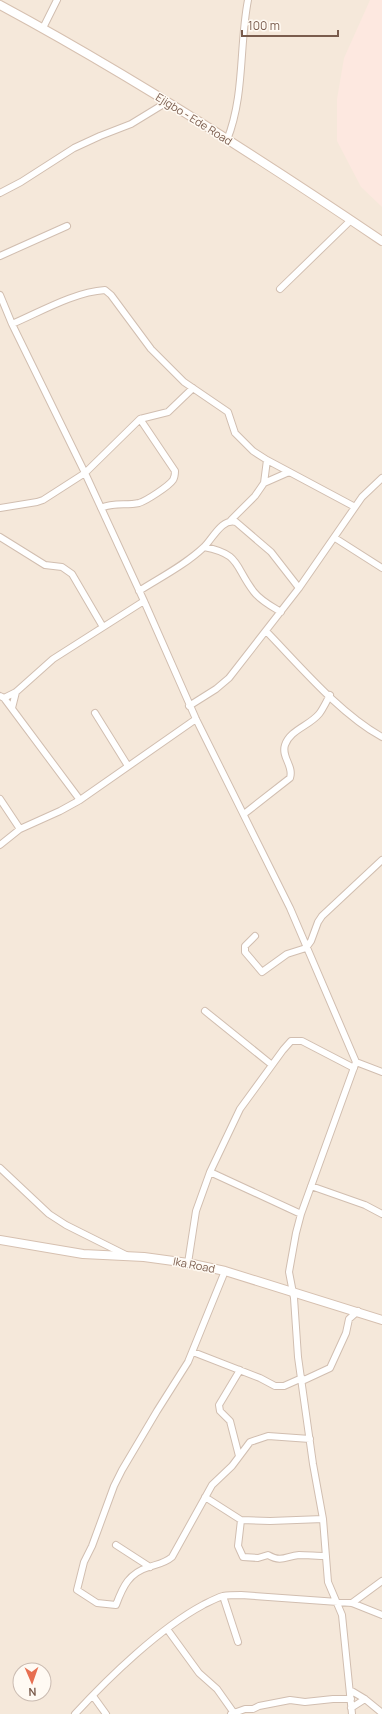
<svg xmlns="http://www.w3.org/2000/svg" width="382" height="1714" font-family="Manrope,sans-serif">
	<rect width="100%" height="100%" fill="#fdf6ec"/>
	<path fill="#f5e8da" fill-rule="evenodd" d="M0,0H382V1714H0ZM20,1670H44V1694H20Z"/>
	<path fill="#fde8e0" d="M370,0H382V207L361,187L337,141V99L344,58Z"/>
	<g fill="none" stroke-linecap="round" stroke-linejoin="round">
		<defs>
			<path id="street" d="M43,28L57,0
				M227,140C245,95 239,46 248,0
				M0,193L21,182L74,148L100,136L131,124L167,102
				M0,256L67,226
				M280,289L351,220
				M0,295L12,324L85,473L144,601L196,719L290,908L356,1062L301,1214L296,1233L289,1272L294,1298L298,1357L313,1464L323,1519L328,1582L342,1615L352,1714
				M12,324C40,312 74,292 105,290L111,295L151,349L184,382L228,412L235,433L253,451L267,460L355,507
				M264,483L267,460
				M0,508L37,502L43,500L85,473L140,419L168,412L193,388
				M101,508C114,502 126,506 139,503C146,501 169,486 173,480C175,477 175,474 175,471L140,419
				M231,520L255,496L264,483L289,472
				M0,537L45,565L62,567L72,574L103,627
				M335,538L382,568
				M204,547C241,554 234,566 254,592C261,601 271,606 281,612
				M139,591C161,577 185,565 204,547C213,538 222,518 236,522L271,552L299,588
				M266,631C300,666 339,713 382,737
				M0,696L4,698L80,800
				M4,698L16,692L53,659L144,601
				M189,706L216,689L229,678L299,588L362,497L382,478
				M12,708L16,692
				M95,713L128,766
				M0,799L20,829
				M244,814L290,778C294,766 281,757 285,745C290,730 309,726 319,714C323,709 326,702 330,695
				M0,845L20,829L60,811L80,800L196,719
				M255,936L245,946V952L262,972L287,954L306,948L311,941L318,922L322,916L382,860
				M205,1011L272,1065
				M356,1062L382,1072
				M0,1168L49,1214L66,1225L126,1255
				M210,1172L301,1214
				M311,1186L365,1205L382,1214
				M188,1263L196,1211L210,1172L240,1109L283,1050L291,1041H302L354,1068
				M225,1271L188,1362L157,1411L122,1470L114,1486L92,1546L84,1562L77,1590L97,1603L116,1605C123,1586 129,1573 149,1567C158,1564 165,1563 172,1557L212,1485L232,1466L250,1442L268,1436L310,1439
				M193,1352L260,1378L275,1386H284L302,1378
				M302,1381L330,1368L346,1333L349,1319L358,1311
				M239,1456L230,1421L220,1411L219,1405L240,1370
				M205,1497L241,1520L270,1521L323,1519
				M241,1520L238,1546L243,1557L258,1558L268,1555C282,1563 286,1556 299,1555C308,1555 317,1556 326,1556
				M116,1545L150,1567
				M223,1596L238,1642
				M352,1603L382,1581
				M167,1629L199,1673L217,1689L234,1713
				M350,1690L365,1699L382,1713
				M93,1696L106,1714
				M351,1708L365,1699
				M75,1714C109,1677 160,1628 203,1605C209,1602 216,1598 223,1596C229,1595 235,1595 241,1595L352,1603L382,1615
				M231,1714L245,1709H253L259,1706L290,1700L305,1702L333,1699H351"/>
			<path id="secondary" d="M0,5C132,76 258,157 382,241
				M0,1240L83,1254L144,1257L188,1263L225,1271L382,1320"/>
		</defs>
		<use href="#street" stroke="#d1beb0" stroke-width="8"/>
		<use href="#secondary" stroke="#d6c0b0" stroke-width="10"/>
		<use href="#street" stroke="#fff" stroke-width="6"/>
		<use href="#secondary" stroke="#fff" stroke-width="8"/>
	</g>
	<g text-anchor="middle" stroke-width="3" stroke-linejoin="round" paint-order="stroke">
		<g font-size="11" fill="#7a5c4d" stroke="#fffaf3">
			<text transform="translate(194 119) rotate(32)" y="4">Ejigbo - Ede Road</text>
			<text transform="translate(194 1265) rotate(11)" y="4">Ika Road</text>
		</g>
	</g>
	<g transform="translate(32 1682) rotate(178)"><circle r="19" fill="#fffaf3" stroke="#cabbb1"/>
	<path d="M0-3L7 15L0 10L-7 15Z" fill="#e76f51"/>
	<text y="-6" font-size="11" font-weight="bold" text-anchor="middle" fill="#7a5c4d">N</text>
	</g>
	<path d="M242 30v6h96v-6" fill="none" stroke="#7a5c4d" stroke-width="2"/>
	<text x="248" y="30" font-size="12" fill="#7a5c4d" stroke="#fffaf3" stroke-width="3" paint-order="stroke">100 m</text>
</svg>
